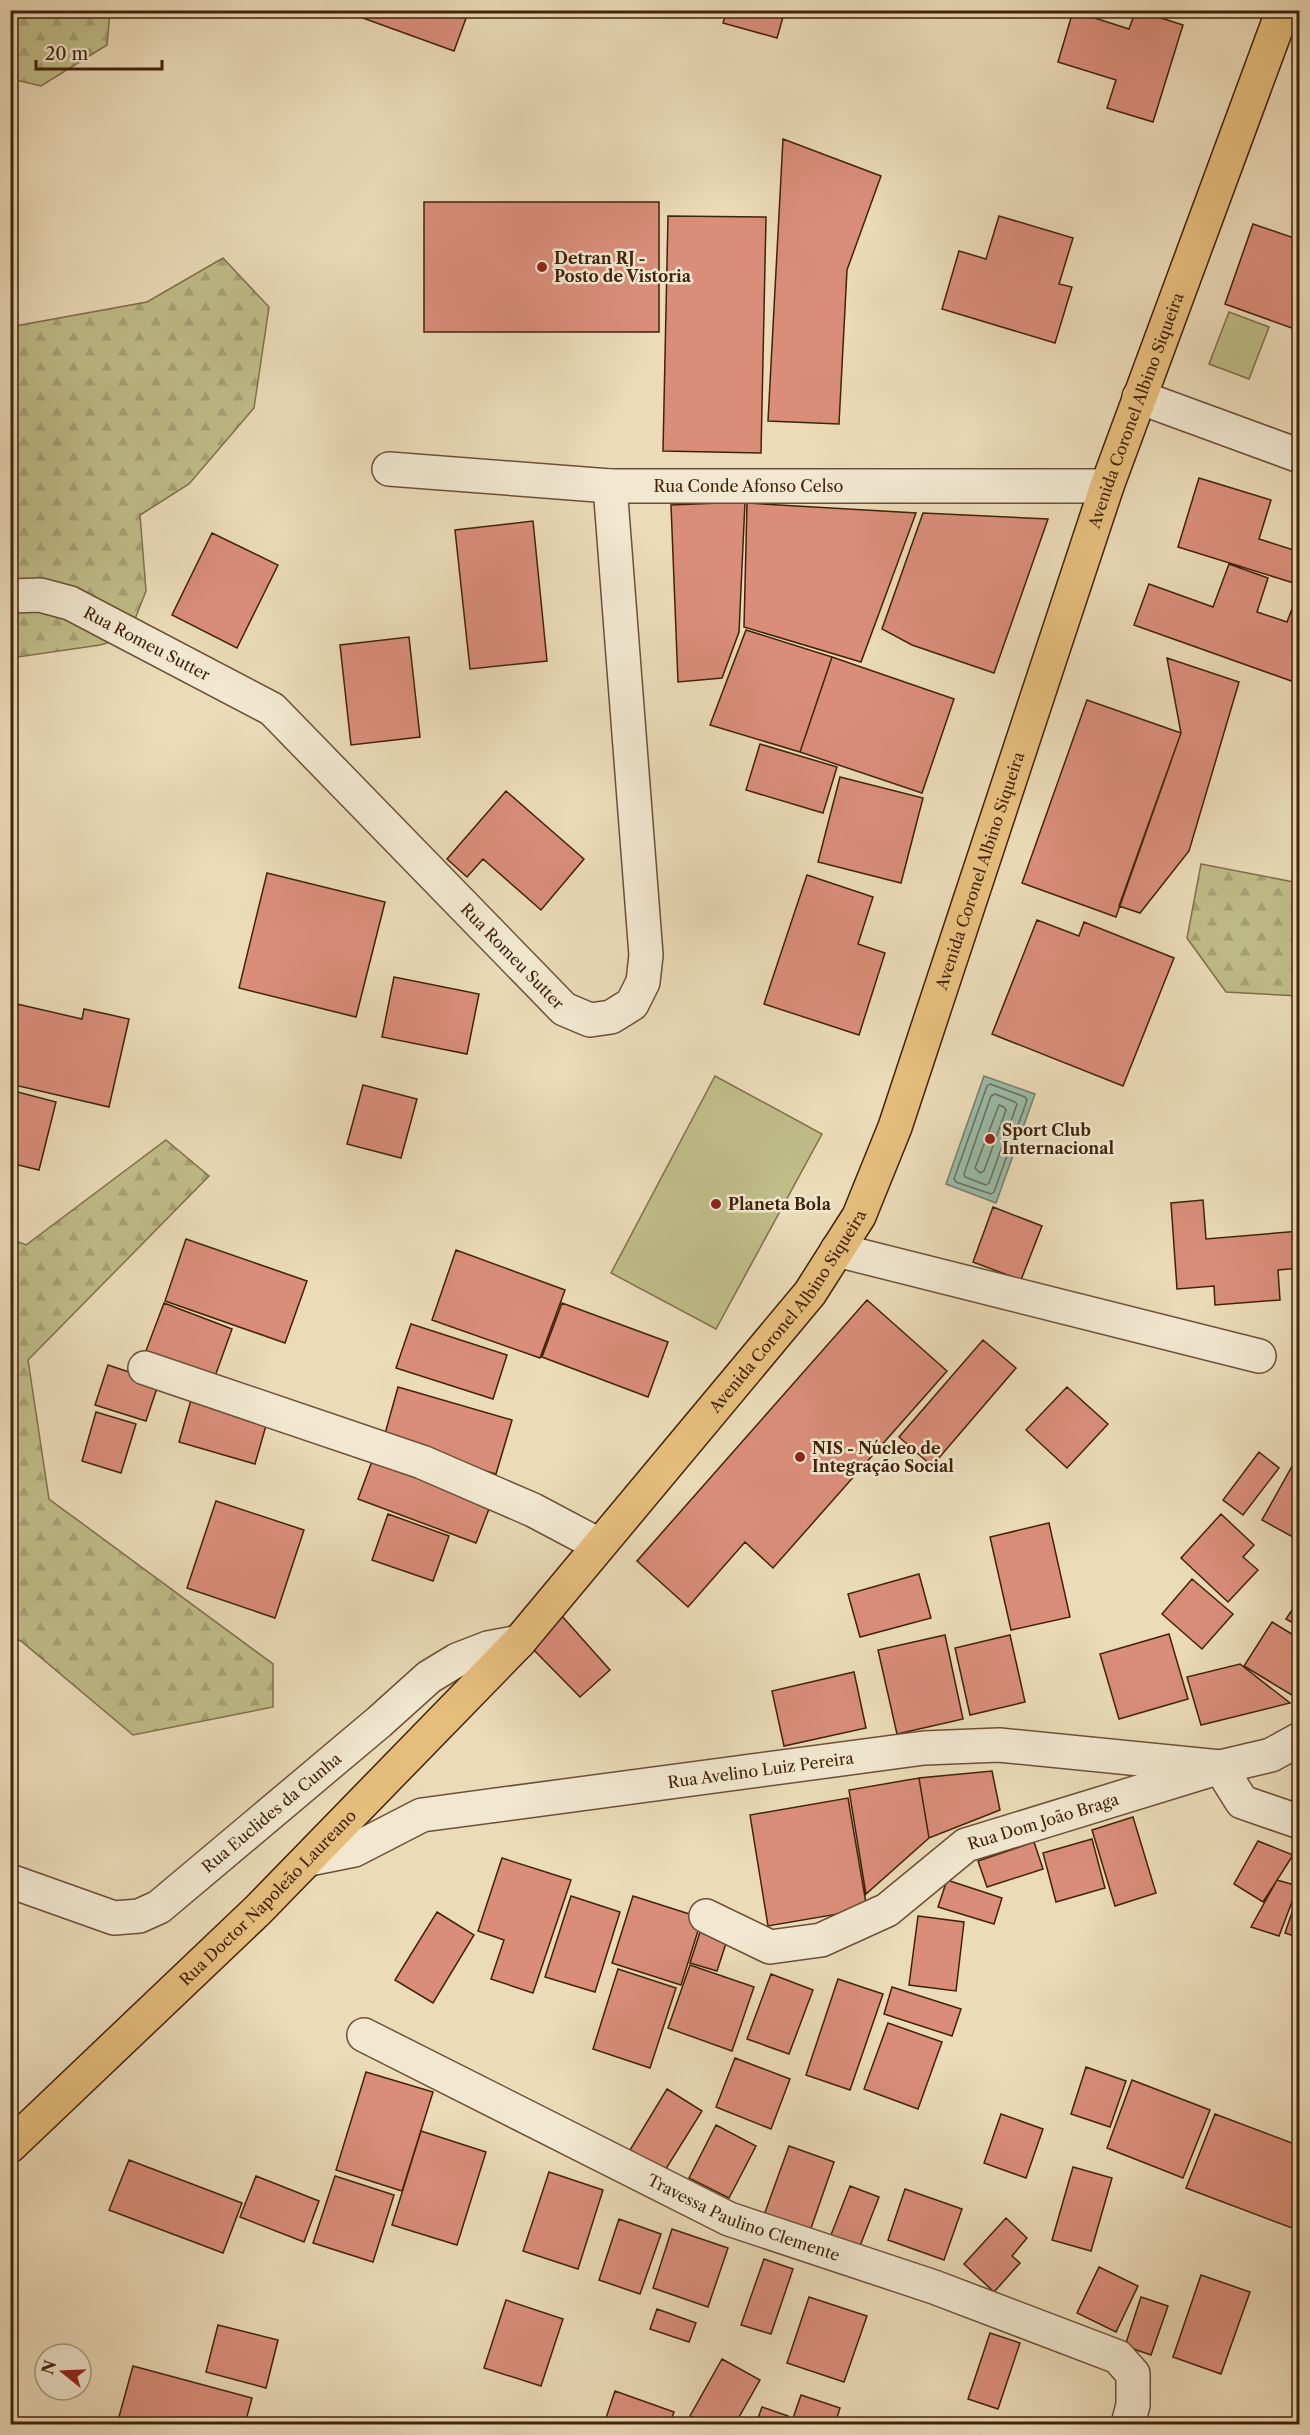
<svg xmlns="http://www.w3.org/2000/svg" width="1310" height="2435" font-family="'Libre Caslon Text',serif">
	<defs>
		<pattern id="forest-firs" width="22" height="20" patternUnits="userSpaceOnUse" patternTransform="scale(1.5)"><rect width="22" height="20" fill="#c0bd89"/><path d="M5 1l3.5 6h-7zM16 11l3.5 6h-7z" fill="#a6a275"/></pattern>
	</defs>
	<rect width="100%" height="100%" fill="#ebdbb8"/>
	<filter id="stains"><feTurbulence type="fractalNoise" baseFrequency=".00333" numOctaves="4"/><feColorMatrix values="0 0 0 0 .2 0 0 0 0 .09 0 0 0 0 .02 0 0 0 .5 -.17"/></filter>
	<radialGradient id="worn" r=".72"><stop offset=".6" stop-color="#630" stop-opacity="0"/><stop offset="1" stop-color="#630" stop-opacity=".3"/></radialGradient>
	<path fill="url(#forest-firs)" stroke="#80704a" stroke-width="1.5" d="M10,11H110L107,45L41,86L11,79Z
		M223,258L269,307L254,408L189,484L140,515L146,591L128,637L100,645L11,658L10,327L147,302Z
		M1201,864L1299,883V996L1226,992L1187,938Z
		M166,1140L209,1176L28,1360L49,1499L273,1664V1707L133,1735L21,1641L11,1637V1239L26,1245Z"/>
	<path fill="#c0bd89" stroke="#80704a" stroke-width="1.5" d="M1229,312L1269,327L1249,379L1209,364Z
		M715,1076L822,1134L716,1329L611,1273Z"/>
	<path fill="#99bcaa" stroke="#767e6a" stroke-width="1.5" d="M984,1076L1035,1094L996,1203L946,1184Z"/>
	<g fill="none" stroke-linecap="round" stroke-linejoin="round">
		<path stroke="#6d6f5a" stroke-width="1.5" d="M990,1084L1025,1097L1027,1100L994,1192L991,1194L956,1182L954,1179L987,1086Z
			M995,1094L1015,1102L1017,1104L989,1183L986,1185L965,1177L964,1174L991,1096Z
			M999,1105L1004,1107L1006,1110L984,1171L980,1173L975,1168Z"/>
	</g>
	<path fill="#da8e7a" stroke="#41220a" stroke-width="1.5" d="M350,10H469L454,51L349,13Z
		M727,10H785L777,38L723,23Z
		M1136,10L1183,25L1153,122L1107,108L1116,80L1058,62L1073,11L1129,29Z
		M1206,10H1224L1222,16Z
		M783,139L881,176L847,270L839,424L768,421Z
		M424,202H659V332H424Z
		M668,216L766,217L761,453L663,451Z
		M999,216L1073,238L1059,284L1072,287L1055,343L942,309L959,251L986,259Z
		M1253,224L1300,240V331L1225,304Z
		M1199,478L1271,500L1259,539L1300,552V585L1178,547Z
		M745,502L739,632L722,678L678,682L671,505Z
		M747,503L916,513L861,662L744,627Z
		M923,513L1048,519L994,673L912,645L882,629Z
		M533,521L547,661L470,669L455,530Z
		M212,533L278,565L237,648L172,615Z
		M1229,564L1268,578L1257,612L1287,622L1298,593H1300V676L1297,683L1134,625L1149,584L1213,607Z
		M746,630L832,657L800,752L710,725Z
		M409,637L420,737L351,745L340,645Z
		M832,657L954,699L922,793L800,752Z
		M1167,658L1239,682L1189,851L1140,913L1119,906L1181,733Z
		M1087,700L1181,733L1116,917L1022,883Z
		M760,744L837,767L823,813L746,790Z
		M840,777L923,798L901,883L818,862Z
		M506,791L584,859L541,910L483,859L467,877L447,859Z
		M267,873L385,902L356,1017L239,988Z
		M807,875L873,897L858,944L885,953L859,1035L764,1004Z
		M1037,920L1079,936L1084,922L1174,958L1123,1086L992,1034Z
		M394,977L479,994L467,1054L382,1037Z
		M17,1004L82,1019L84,1009L129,1019L109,1107L10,1084V1031Z
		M363,1085L417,1099L401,1158L347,1144Z
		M10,1090L56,1102L39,1170L10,1163Z
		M1203,1200L1206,1239L1300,1231V1268L1278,1270L1280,1300L1215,1305L1214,1286L1177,1289L1171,1203Z
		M993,1207L1042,1226L1021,1280L973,1262Z
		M186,1239L307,1281L285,1343L165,1301Z
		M456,1250L565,1290L540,1358L432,1320Z
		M867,1300L947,1371L773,1568L745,1542L688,1607L637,1561Z
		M164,1303L232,1329L213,1382L144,1356Z
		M562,1303L668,1342L648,1397L542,1357Z
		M411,1324L507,1355L493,1399L396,1368Z
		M983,1340L1016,1368L932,1466L899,1437Z
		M108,1365L159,1382L146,1421L95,1405Z
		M398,1387L512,1420L496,1474L383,1441Z
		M1067,1387L1108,1424L1067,1468L1026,1430Z
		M193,1393L269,1415L255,1464L179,1442Z
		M96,1412L136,1424L121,1473L82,1461Z
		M1259,1452L1279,1468L1243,1515L1223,1500Z
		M1300,1452V1541L1262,1520Z
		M375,1453L494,1496L476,1543L358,1499Z
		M216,1501L304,1530L275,1618L187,1588Z
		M388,1514L449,1536L433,1581L372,1560Z
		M1221,1514L1254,1545L1243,1557L1258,1570L1228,1602L1181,1558Z
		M1049,1523L1070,1617L1011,1630L990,1537Z
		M919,1574L931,1618L860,1637L848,1594Z
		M1192,1579L1233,1614L1202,1649L1162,1614Z
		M1300,1598V1627L1286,1619Z
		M561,1615L610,1670L580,1697L529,1645Z
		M1272,1622L1300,1639V1700L1244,1666Z
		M1169,1634L1188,1699L1119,1719L1100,1654Z
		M945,1635L963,1719L897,1734L878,1650Z
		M1010,1635L1025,1702L970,1715L955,1648Z
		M1240,1664L1290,1703L1201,1725L1187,1677Z
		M854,1672L866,1728L784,1746L772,1691Z
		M992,1771L1000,1810L929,1838L919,1778Z
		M919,1778L929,1838L866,1894L849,1790Z
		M848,1798L867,1909L768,1926L750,1815Z
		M1133,1817L1156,1893L1115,1906L1092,1830Z
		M1092,1839L1105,1888L1056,1902L1043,1853Z
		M1258,1841L1293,1855L1263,1902L1234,1884Z
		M1034,1842L1043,1869L987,1887L978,1861Z
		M502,1858L571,1880L533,1993L491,1979L504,1940L478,1931Z
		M947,1880L1002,1898L994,1924L938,1907Z
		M1277,1880L1298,1886L1279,1936L1251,1927Z
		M1300,1889V1938L1285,1933Z
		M571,1896L620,1912L595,1992L545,1977Z
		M633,1896L702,1918L681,1985L612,1963Z
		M437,1912L474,1935L433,2003L395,1980Z
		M918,1916L964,1922L956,1991L909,1985Z
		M702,1926L729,1934L717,1971L690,1963Z
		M690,1965L754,1987L732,2051L668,2028Z
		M618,1969L676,1988L650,2068L593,2049Z
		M771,1974L813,1990L789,2054L747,2039Z
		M838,1979L883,1994L850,2090L806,2075Z
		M892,1987L961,2009L952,2036L884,2014Z
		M888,2023L942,2042L918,2109L864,2089Z
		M735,2058L790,2079L771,2129L716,2107Z
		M1086,2067L1126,2081L1110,2127L1071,2114Z
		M366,2072L433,2092L402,2191L336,2170Z
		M1132,2080L1210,2110L1183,2178L1107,2148Z
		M667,2089L702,2111L664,2172L630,2150Z
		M1001,2114L1043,2129L1026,2178L984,2163Z
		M1215,2114L1300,2146V2231L1186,2188Z
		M716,2125L756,2146L729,2198L689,2178Z
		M421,2131L486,2152L457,2245L392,2225Z
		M789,2146L834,2162L809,2234L763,2218Z
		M129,2160L242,2203L223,2253L109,2210Z
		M1073,2167L1112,2178L1091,2251L1052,2240Z
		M549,2172L603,2190L578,2269L523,2251Z
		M256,2176L319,2201L304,2242L240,2217Z
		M335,2176L394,2195L373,2262L313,2243Z
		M850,2186L879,2197L858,2251L829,2240Z
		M905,2189L962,2209L944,2260L888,2240Z
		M1006,2218L1027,2238L1012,2256L1020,2263L994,2292L964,2264Z
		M619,2219L661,2234L640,2294L599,2280Z
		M672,2229L728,2248L708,2307L653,2288Z
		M764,2259L793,2269L771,2334L741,2325Z
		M1099,2267L1138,2286L1116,2332L1077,2313Z
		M1201,2275L1250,2292L1221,2374L1173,2357Z
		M809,2297L867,2316L844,2382L787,2363Z
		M1141,2297L1168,2306L1151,2355L1125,2346Z
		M506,2300L563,2319L541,2386L484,2368Z
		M657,2309L696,2323L689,2342L650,2329Z
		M218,2325L278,2340L266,2388L206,2372Z
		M990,2333L1020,2343L998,2409L968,2399Z
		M722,2359L760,2380L735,2424H705L690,2416Z
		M133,2366L252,2398L245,2424H117Z
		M615,2391L674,2412L670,2424H604Z
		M801,2395L840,2408L835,2424H791Z
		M762,2407L788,2416L785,2424H756Z"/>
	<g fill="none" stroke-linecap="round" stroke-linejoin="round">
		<defs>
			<g id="minor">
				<path d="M1139,397L1300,456"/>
				<path id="s1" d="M389,469L610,486H1107"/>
				<path id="s2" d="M10,596L40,595L70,603L272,709L564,1009L590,1020L611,1017L632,1004L643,982L646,955L610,486"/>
				<path d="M837,1250L1259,1356"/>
				<path d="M145,1368L422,1462L533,1510L599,1545"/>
				<path id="s3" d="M309,1859L354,1850L422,1815L924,1748L999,1745L1220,1767L1242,1802L1300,1822"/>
				<path id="s4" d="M10,1881L114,1918L139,1916L159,1907L379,1722L429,1677L457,1660L488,1648L519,1642"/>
				<path id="s5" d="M706,1916L770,1947L821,1940L887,1910L966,1845L1220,1767L1271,1755L1300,1739"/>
				<path id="s6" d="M364,2035L729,2219L934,2287L1118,2357L1133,2374V2405L1128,2424"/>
			</g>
			<g id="major">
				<path id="s7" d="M10,2146L258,1910L519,1642L810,1293L859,1216L895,1127L1107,486L1283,10"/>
			</g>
		</defs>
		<use href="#minor" stroke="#6c5036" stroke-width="36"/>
		<use href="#major" stroke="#41220a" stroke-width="36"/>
		<use href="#minor" stroke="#f2e8d1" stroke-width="33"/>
		<use href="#major" stroke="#e6be7c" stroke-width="33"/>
	</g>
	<g fill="#8f2418" stroke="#f2e8d1" stroke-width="2">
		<circle cx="542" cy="267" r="6"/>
		<circle cx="990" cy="1139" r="6"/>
		<circle cx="716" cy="1204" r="6"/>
		<circle cx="800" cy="1457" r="6"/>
	</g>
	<g text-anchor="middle" stroke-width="5" stroke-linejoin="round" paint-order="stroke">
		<g font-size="16" font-weight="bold" fill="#41220a" stroke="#f2e8d1" text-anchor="start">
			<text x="554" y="264">Detran RJ -<tspan x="554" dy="18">Posto de Vistoria</tspan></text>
			<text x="1002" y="1136">Sport Club<tspan x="1002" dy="18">Internacional</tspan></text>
			<text x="728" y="1210">Planeta Bola</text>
			<text x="812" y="1454">NIS - Núcleo de<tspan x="812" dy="18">Integração Social</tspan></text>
		</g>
		<g font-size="16" fill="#41220a" stroke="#f2e8d1">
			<text dy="6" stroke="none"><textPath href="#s7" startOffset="2114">Avenida Coronel Albino Siqueira</textPath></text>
			<text dy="6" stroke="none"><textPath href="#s1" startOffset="360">Rua Conde Afonso Celso</textPath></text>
			<text dy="6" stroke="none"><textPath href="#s2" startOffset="148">Rua Romeu Sutter</textPath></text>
			<text dy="6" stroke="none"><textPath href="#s7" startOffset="1628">Avenida Coronel Albino Siqueira</textPath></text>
			<text dy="6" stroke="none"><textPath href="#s2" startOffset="634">Rua Romeu Sutter</textPath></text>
			<text dy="6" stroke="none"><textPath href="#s7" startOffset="1143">Avenida Coronel Albino Siqueira</textPath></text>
			<text dy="6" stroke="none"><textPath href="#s3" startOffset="464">Rua Avelino Luiz Pereira</textPath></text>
			<text dy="6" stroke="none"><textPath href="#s4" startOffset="304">Rua Euclides da Cunha</textPath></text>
			<text dy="6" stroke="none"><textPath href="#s5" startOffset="378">Rua Dom João Braga</textPath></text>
			<text dy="6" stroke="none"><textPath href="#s7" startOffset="358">Rua Doctor Napoleão Laureano</textPath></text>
			<text dy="6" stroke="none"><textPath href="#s6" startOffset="422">Travessa Paulino Clemente</textPath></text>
		</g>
	</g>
	<rect width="1310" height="2435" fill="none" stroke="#ebdbb8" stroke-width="36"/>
	<rect x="12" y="12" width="1286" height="2411" fill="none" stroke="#41220a" stroke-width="3"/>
	<rect x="18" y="18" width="1274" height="2399" fill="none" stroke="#41220a" stroke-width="1.5"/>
	<g transform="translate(63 2372) rotate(288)"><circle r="28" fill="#f2e8d1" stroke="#ab9981" stroke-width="1.5"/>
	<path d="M0-4.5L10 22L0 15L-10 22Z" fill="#8f2418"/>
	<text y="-9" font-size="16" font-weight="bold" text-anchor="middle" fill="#41220a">N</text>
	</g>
	<path d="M36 60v9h126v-9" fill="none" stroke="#41220a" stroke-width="3"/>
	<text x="45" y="60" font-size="18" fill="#41220a" stroke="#f2e8d1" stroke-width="4.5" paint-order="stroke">20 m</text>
	<rect width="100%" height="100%" filter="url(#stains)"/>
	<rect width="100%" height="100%" fill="url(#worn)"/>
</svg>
